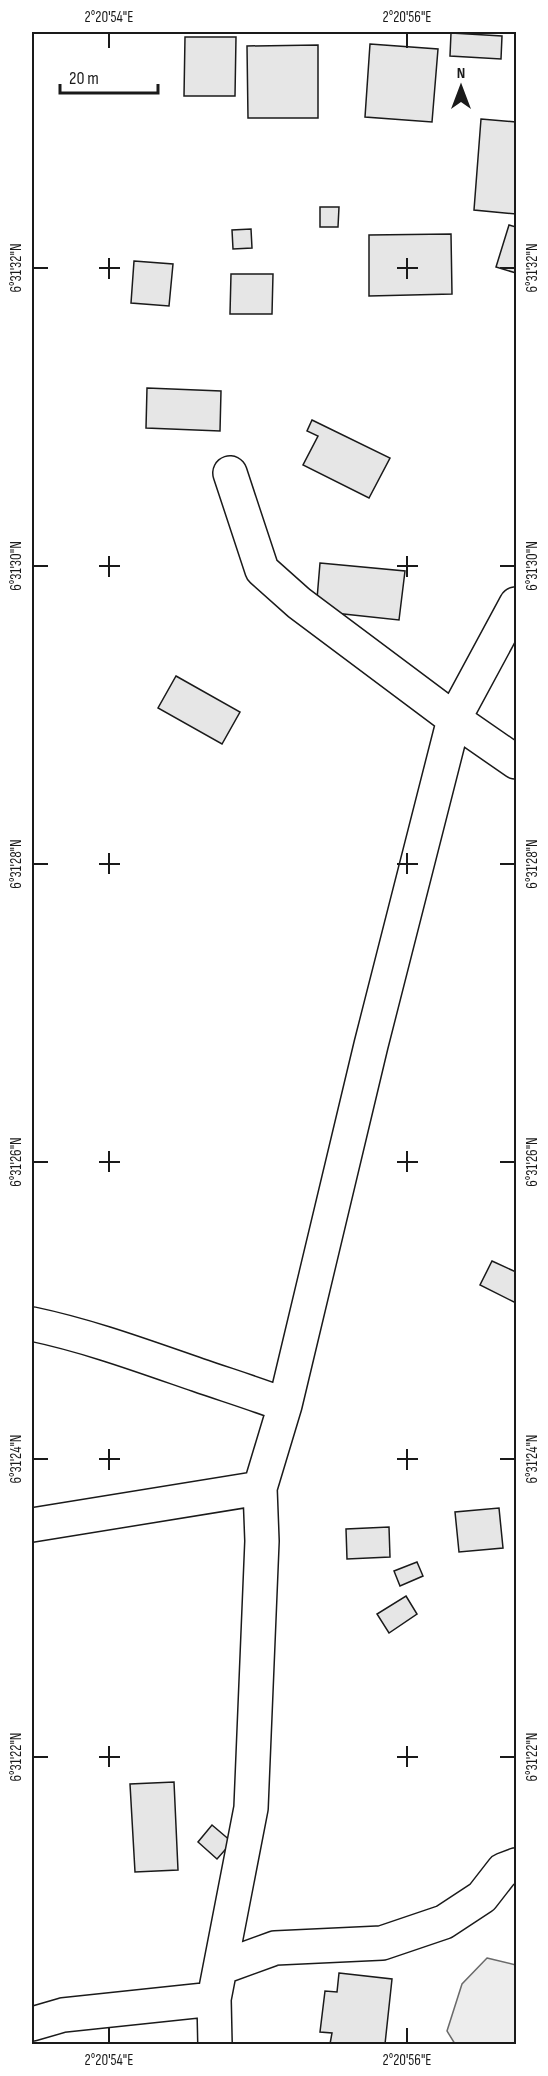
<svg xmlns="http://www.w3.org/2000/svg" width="548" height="2076" font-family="'Sofia Sans Condensed',sans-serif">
	<rect width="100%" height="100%" fill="#fff"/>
	<path fill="#ededed" stroke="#6a6a6a" stroke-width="1.5" d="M487,1958L516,1965V2044H455L447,2031L462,1984Z"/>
	<path fill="#e6e6e6" stroke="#1a1a1a" stroke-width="1.5" d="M451,33L502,36L501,59L450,56Z
		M185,37H236L235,96H184Z
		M370,44L438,49L432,122L365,117Z
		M318,45V118H248L247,46Z
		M481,119L516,122V214L474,210Z
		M320,207H339L338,227H320Z
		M509,225L516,227V273L496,267Z
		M251,229L252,248L233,249L232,230Z
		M451,234L452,294L369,296V235Z
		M134,261L173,264L169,306L131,303Z
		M231,274H273L272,314H230Z
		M147,388L221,391L220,431L146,428Z
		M312,420L390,458L369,498L303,465L318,436L307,431Z
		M320,563L405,571L399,620L316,611Z
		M176,676L240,712L222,744L158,708Z
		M492,1261L516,1272V1303L480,1285Z
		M499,1508L503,1548L459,1552L455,1512Z
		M389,1527L390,1557L347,1559L346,1529Z
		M417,1562L423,1576L400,1586L394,1571Z
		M406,1596L417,1614L389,1633L377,1614Z
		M174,1782L178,1870L135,1872L130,1784Z
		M212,1825L232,1842L217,1859L198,1842Z
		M339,1973L392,1979L385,2044H330L332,2033L320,2032L325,1991L337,1992Z"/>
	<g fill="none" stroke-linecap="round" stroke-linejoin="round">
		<defs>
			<path id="minor" d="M230,473L262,570L299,603L454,719L516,762
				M32,1324C89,1336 143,1356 198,1375C227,1385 256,1394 285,1405
				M32,1525L260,1488
				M220,1968L275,1948L382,1943L444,1922L482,1897L503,1870L516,1865
				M32,2024L63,2015L214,1999
				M215,2044L214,1999L251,1808L262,1541L260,1488L285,1405L371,1045L454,719L516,604"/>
		</defs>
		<use href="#minor" stroke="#1a1a1a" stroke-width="36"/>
		<use href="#minor" stroke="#fff" stroke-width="33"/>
	</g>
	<path fill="none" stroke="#1a1a1a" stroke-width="2" d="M109,33V48M407,33V48M109,258V279M407,258V279M33,268H48M99,268H120M397,268H418M500,268H515M109,556V577M407,556V577M33,566H48M99,566H120M397,566H418M500,566H515M109,853V874M407,853V874M33,864H48M99,864H120M397,864H418M500,864H515M109,1151V1172M407,1151V1172M33,1162H48M99,1162H120M397,1162H418M500,1162H515M109,1449V1470M407,1449V1470M33,1459H48M99,1459H120M397,1459H418M500,1459H515M109,1746V1767M407,1746V1767M33,1757H48M99,1757H120M397,1757H418M500,1757H515M109,2028V2043M407,2028V2043"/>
	<rect width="548" height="2076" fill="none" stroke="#ffffff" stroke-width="66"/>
	<g transform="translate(461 87)" stroke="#ffffff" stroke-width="4.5" paint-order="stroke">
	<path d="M0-4.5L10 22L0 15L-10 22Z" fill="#1a1a1a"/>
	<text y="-9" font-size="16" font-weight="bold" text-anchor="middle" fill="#1a1a1a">N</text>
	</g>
	<path d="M60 84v9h98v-9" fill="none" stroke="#1a1a1a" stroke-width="3"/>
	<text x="69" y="84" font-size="18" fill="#1a1a1a" stroke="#ffffff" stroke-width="4.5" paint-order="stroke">20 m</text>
	<rect x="33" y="33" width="482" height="2010" fill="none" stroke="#1a1a1a" stroke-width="2"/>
	<g font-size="15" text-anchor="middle" fill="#1a1a1a">
		<text x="109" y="22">2°20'54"E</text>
		<text x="407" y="22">2°20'56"E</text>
		<text transform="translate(16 268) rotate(-90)" y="5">6°31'32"N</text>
		<text transform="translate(532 268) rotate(-90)" y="5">6°31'32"N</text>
		<text transform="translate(16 566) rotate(-90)" y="5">6°31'30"N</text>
		<text transform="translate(532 566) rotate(-90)" y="5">6°31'30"N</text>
		<text transform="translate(16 864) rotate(-90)" y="5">6°31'28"N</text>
		<text transform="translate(532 864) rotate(-90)" y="5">6°31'28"N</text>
		<text transform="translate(16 1162) rotate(-90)" y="5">6°31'26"N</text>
		<text transform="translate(532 1162) rotate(-90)" y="5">6°31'26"N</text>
		<text transform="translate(16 1459) rotate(-90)" y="5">6°31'24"N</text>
		<text transform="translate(532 1459) rotate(-90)" y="5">6°31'24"N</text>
		<text transform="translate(16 1757) rotate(-90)" y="5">6°31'22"N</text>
		<text transform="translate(532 1757) rotate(-90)" y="5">6°31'22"N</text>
		<text x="109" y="2065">2°20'54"E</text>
		<text x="407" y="2065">2°20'56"E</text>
	</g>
</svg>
